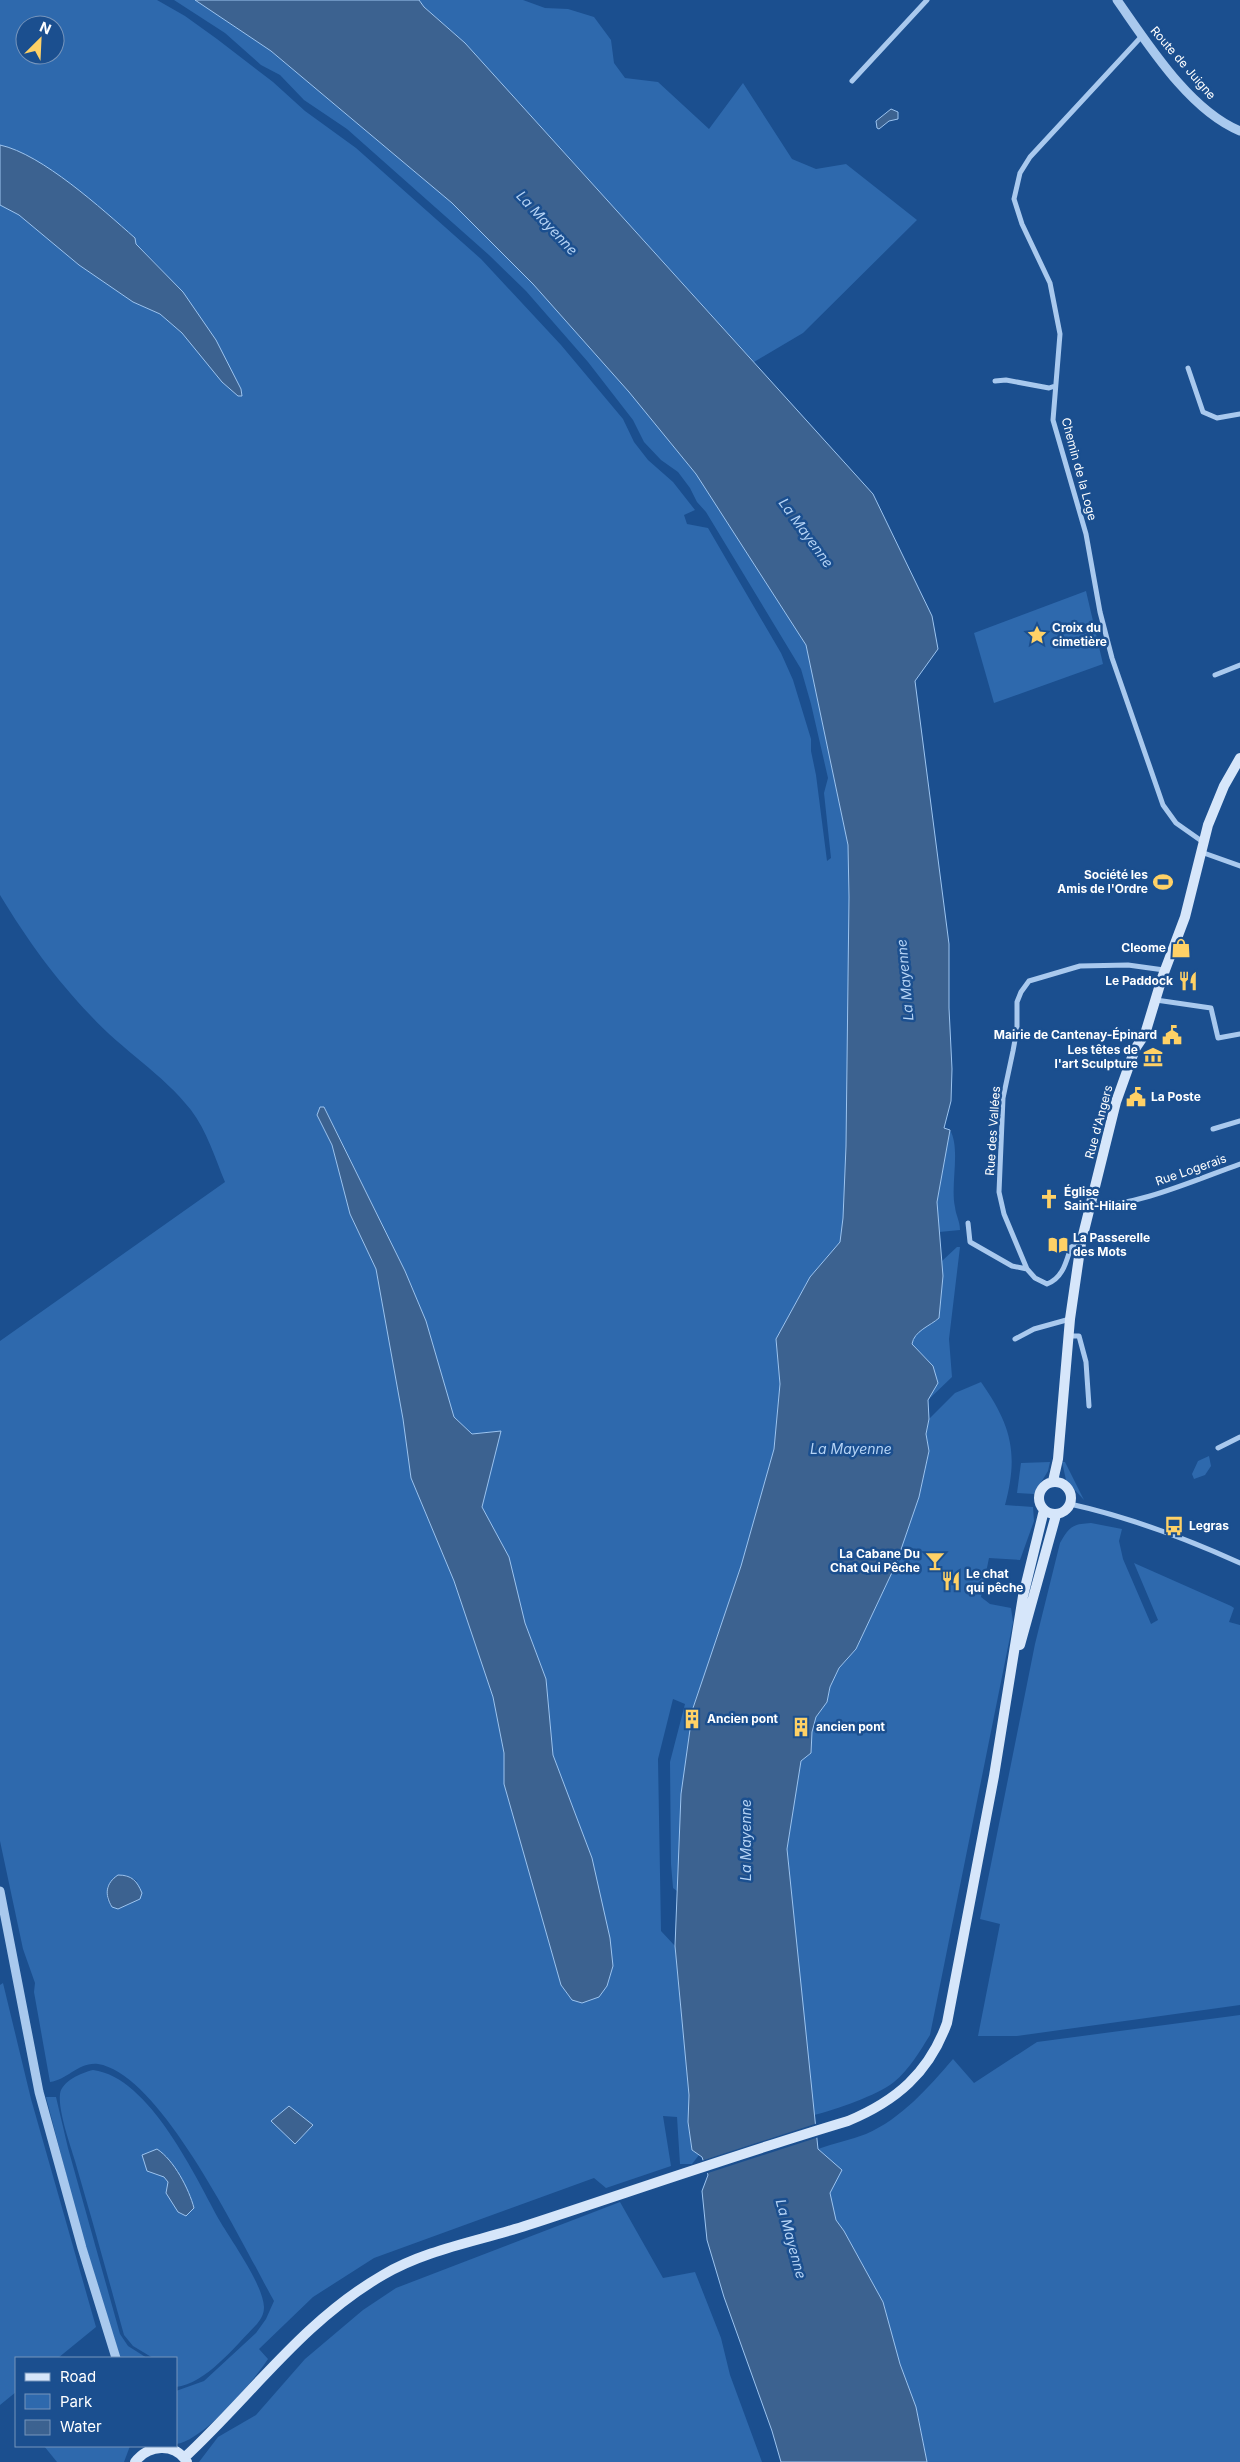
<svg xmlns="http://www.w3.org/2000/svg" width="1240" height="2462" font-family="Inter,sans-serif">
	<rect width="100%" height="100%" fill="#1b4f8f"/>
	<path fill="#2e69ad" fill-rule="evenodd" d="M0,0H157L185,16L217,39L273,82L305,111L356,148L481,259L561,345L623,419L634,442L648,460L673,482L695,510L684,515L687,524L708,528L781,653L793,680L811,739V751L816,775L827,861L831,858L824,793L828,778L811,704L801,669L706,512L697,502L690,488L678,472L661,460L644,442L633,420L588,362L526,291L489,255L347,129L304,100L280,75L261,65L225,33L174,0H195L271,51L452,203L533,284L629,392L696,474L806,645L848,845L849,897L846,1146L843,1218L840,1242L810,1277L776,1339L780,1384L774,1449L741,1566L693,1708L681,1794L677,1891L673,1888L671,1864L670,1762L685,1704L673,1699L658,1759L661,1931L675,1946L689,2095L688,2122L692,2150L699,2155L692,2164H680L677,2117L663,2116L671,2166L606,2188L594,2178L374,2258L313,2297L259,2349L268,2359C253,2382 203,2441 176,2444V2391L204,2381L256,2333L266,2319L274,2301C243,2246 162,2074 98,2064C78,2062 68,2080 50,2082L34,1992L35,1983L23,1949L0,1841V1341L225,1182C215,1158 207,1131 191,1110C163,1074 122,1050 91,1016C54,977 28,941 0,895V205L19,215L79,265L133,302L160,314L182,333L238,396L242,395L241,389C211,330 185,290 136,244L135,238C102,209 42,155 0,145ZM25,25H55V55H25ZM324,1107L405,1271L426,1321L454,1417L472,1434L501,1431L482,1507L546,1679L553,1755L592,1858L572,2000L561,1985L504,1784V1753L493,1697L454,1581L411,1478L403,1419L376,1269L350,1214L332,1145L317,1115ZM118,1875H126L137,1881L112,1907L107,1899V1887Z
		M419,0H523L545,8L568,9L594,17L611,40L614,63L625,78L658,82L709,129L743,83L792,159L816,169L846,164L917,220L803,333L754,362L465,43L424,7Z
		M1086,591L1103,664L994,703L974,633Z
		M950,1130C961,1149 950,1185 955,1207C956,1216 960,1221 960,1230L939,1232L937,1202Z
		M957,1247H960L949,1339L952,1377L928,1400L933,1366L912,1344C914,1331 930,1326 939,1318L943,1276L942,1261Z
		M981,1382C1011,1425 1019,1453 1005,1505L1033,1507L1034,1521L1020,1560L989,1558L981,1597L990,1604L1011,1608L1013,1622L930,2035C920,2051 909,2070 894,2082C878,2095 835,2110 814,2115L787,1849L801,1760L811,1753L812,1732L816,1717L827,1702L830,1687L839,1668L856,1649L896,1564L919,1497L929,1452L926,1434L929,1419L955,1393Z
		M1209,1456L1211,1466L1205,1475L1194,1479L1192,1474L1198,1461Z
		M1050,1462L1048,1471L1034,1494L1017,1493L1021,1463Z
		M1062,1462H1065L1084,1500L1066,1480Z
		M1091,1523L1122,1529L1119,1541L1123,1559L1151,1624L1158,1620L1134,1563L1231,1606L1234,1608L1229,1622L1240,1625V2005L1017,2036H978L1000,1924L980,1919L1035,1644L1060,1543C1069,1527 1072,1524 1091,1523Z
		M3,1983L31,2099L96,2327L58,2358H16V2392L0,2405V1985Z
		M1240,2015V2462H927L916,2407L900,2364L883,2302L844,2231L836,2220L818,2149C834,2143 851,2140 866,2134C901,2119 929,2087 953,2059L974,2083L1037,2042Z
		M93,2070C150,2077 196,2178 221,2223C233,2243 263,2285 264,2307C264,2314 261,2319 257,2324C236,2345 206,2384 176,2387V2358H153L133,2346L124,2335C108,2277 92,2219 75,2161C70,2144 58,2111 60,2094C62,2081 81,2073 93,2070Z
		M46,2097H56L68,2148L120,2334L128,2346L147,2358H121L119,2354L80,2228Z
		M620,2202L663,2278L695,2272L721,2338L730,2375L762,2462H199L218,2437L256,2415L305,2359L363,2310L396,2288Z
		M44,2446H130L124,2462H57Z"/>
	<path fill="#3c6290" stroke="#9cc4f0" d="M195,0H419L424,7L465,43L873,494L932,616L938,649L915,681L949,944V1008L952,1069L951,1101L944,1128L950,1130L937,1202L943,1276L939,1318C930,1326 914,1331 912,1344L933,1366L938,1383L928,1400L929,1419L926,1434L929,1451L919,1497L896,1564L856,1649L839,1668L830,1687L827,1702L816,1717L812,1732L811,1753L801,1761L787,1849L818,2149L842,2170L830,2193L836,2220L844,2231L883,2302L900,2364L916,2407L927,2462H781L772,2431L724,2297L707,2240L702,2191L708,2175L702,2157L692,2150L688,2122L689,2095L675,1946L681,1794L693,1708L741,1566L774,1449L780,1384L776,1339L810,1277L840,1242L843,1218L846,1146L849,897L848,845L806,645L696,474L629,392L533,284L452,203L271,51Z
		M891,109L898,112V119L889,121L879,129L877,128L876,121Z
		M0,145C42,154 102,209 135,238L136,244L183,292L216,340L241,389L242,396H238L222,382L182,333L160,314L133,302L79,265L19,215L0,205Z
		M320,1107H324L405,1271L426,1321L454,1417L472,1434L501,1431L482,1507L509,1557L525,1623L546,1679L553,1755L592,1858L610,1938L613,1966L607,1986L599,1997L582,2003L572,2000L561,1985L504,1784V1753L493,1697L454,1581L411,1478L403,1419L376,1269L350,1214L332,1145L317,1115Z
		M118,1875C132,1875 137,1881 142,1893L140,1899L118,1909L112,1907C104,1894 106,1883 118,1875Z
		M289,2106L313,2125L295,2144L271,2121Z
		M157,2149C174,2160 189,2189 194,2208L186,2216L178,2212L166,2193L168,2182L164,2177L147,2171L142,2155Z"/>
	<path fill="#1b4f8f" d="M818,2123L819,2137L705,2174L701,2161Z"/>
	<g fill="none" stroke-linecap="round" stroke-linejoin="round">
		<path stroke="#a9c9ee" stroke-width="5" d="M1142,36L1030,157L1020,173L1014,199L1022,224L1050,283L1060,334L1053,420L1086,534L1100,612L1112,658L1163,805L1176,823L1203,842
			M852,81L927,0
			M1188,368L1203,412L1217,418L1240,414
			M995,381L1006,380L1049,388L1055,386
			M1215,675L1240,665
			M1201,852L1240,866
			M1156,1000L1211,1008L1218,1038L1240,1034
			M1213,1129L1240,1121
			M1090,1205C1131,1209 1200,1178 1240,1164
			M968,1223L970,1242L1012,1266L1027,1269
			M1081,1243L1071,1247C1066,1262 1063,1278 1047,1284L1035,1278L1027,1269L1004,1214L999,1192L1003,1098L1013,1051L1017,1029V1002L1021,992L1029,981L1080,966L1128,965L1164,970
			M1069,1336H1079L1086,1362L1089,1406
			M1015,1339L1034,1329L1070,1319
			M1218,1448L1240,1437
			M1070,1504C1129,1517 1185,1538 1240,1563"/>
		<path stroke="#a9c9ee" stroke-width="9" d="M1117,0C1148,44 1189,110 1240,131
			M0,1891L39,2092L82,2248L116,2358"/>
		<path stroke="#d6e6fa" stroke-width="10" d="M1053,1481L1058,1459L1070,1319L1081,1243L1116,1102L1135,1049L1145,1034L1162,978L1185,917L1208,825L1224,786L1240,758
			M1039 1498a16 16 0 1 1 32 0a16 16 0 1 1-32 0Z
			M1020,1645L1056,1515
			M184,2458C251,2396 303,2321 383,2275C427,2249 480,2241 528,2225C635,2190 741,2153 848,2121C896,2101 929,2073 947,2023L994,1776L1023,1596L1044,1510
			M135,2462C148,2445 174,2442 187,2462"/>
	</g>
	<defs>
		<symbol id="sight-bare" viewBox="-9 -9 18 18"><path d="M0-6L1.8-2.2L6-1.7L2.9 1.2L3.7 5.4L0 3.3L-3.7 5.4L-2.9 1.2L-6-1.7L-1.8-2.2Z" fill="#ffd166" stroke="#1b4f8f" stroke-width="2.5" paint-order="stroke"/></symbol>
		<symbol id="stadium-bare" viewBox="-9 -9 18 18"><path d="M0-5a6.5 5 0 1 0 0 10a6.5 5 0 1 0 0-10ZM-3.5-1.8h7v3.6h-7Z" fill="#ffd166" stroke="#1b4f8f" stroke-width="2.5" paint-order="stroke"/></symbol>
		<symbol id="shop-bare" viewBox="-9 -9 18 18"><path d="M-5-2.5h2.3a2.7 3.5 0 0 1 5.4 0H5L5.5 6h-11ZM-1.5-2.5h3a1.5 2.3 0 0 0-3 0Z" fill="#ffd166" stroke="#1b4f8f" stroke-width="2.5" paint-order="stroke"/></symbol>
		<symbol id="restaurant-bare" viewBox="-9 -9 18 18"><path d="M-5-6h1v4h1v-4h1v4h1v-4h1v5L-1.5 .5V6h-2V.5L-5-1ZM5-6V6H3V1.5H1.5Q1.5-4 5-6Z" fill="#ffd166" stroke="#1b4f8f" stroke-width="2.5" paint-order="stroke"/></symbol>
		<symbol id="civic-bare" viewBox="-9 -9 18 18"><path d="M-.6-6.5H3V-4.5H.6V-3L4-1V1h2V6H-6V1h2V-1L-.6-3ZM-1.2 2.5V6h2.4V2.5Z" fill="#ffd166" stroke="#1b4f8f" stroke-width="2.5" paint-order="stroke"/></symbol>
		<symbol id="museum-bare" viewBox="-9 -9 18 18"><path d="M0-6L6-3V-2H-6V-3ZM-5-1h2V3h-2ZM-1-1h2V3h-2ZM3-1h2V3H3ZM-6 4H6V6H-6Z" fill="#ffd166" stroke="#1b4f8f" stroke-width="2.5" paint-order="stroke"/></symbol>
		<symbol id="church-bare" viewBox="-9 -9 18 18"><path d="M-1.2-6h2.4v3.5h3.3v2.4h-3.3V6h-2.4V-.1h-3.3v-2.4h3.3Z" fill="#ffd166" stroke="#1b4f8f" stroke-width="2.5" paint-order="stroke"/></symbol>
		<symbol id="library-bare" viewBox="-9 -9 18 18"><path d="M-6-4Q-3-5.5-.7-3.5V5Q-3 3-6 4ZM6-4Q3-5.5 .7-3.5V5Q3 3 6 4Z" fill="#ffd166" stroke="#1b4f8f" stroke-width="2.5" paint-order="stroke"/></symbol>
		<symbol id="bus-bare" viewBox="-9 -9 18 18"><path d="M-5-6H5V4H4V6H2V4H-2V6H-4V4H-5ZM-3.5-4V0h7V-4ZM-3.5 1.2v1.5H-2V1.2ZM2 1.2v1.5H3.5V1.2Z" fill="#ffd166" stroke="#1b4f8f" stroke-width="2.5" paint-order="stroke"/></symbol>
		<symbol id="bar-bare" viewBox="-9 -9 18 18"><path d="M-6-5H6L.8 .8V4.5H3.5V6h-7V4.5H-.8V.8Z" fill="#ffd166" stroke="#1b4f8f" stroke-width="2.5" paint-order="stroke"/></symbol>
		<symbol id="building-bare" viewBox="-9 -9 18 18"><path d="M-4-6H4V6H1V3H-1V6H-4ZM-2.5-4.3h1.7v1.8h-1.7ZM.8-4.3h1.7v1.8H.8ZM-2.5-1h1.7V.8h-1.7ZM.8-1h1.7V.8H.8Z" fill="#ffd166" stroke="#1b4f8f" stroke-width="2.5" paint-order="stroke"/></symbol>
	</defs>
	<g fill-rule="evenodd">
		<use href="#sight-bare" x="1023" y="621" width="28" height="28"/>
		<use href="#stadium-bare" x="1149" y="868" width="28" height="28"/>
		<use href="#shop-bare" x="1167" y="934" width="28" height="28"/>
		<use href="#restaurant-bare" x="1174" y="967" width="28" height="28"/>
		<use href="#civic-bare" x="1158" y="1021" width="28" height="28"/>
		<use href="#museum-bare" x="1139" y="1043" width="28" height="28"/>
		<use href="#civic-bare" x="1122" y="1083" width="28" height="28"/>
		<use href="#church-bare" x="1035" y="1185" width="28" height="28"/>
		<use href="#library-bare" x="1044" y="1231" width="28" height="28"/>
		<use href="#bus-bare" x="1160" y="1512" width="28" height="28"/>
		<use href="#bar-bare" x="921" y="1547" width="28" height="28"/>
		<use href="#restaurant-bare" x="937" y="1567" width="28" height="28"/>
		<use href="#building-bare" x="678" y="1705" width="28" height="28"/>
		<use href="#building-bare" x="787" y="1713" width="28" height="28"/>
	</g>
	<g text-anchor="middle" stroke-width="5" stroke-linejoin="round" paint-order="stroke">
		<g font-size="12" fill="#fff" stroke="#1b4f8f">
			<text transform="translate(1183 63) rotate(49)" y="4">Route de Juigne</text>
			<text transform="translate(1079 469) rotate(75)" y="4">Chemin de la Loge</text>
			<text transform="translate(1099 1122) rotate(-75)" y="4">Rue d'Angers</text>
			<text transform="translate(993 1131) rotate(-86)" y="4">Rue des Vallées</text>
			<text transform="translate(1191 1170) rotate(-19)" y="4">Rue Logerais</text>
		</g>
		<g font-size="12" font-weight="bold" fill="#fff" stroke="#1b4f8f" text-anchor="start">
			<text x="1052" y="632">Croix du<tspan x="1052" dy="14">cimetière</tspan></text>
			<text x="1148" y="879" text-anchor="end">Société les<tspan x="1148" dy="14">Amis de l'Ordre</tspan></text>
			<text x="1166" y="952" text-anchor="end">Cleome</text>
			<text x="1173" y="985" text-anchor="end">Le Paddock</text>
			<text x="1157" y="1039" text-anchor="end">Mairie de Cantenay-Épinard</text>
			<text x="1138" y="1054" text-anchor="end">Les têtes de<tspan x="1138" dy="14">l'art Sculpture</tspan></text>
			<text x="1151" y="1101">La Poste</text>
			<text x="1064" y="1196">Église<tspan x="1064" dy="14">Saint-Hilaire</tspan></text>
			<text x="1073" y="1242">La Passerelle<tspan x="1073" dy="14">des Mots</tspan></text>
			<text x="1189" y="1530">Legras</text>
			<text x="920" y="1558" text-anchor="end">La Cabane Du<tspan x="920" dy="14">Chat Qui Pêche</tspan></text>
			<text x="966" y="1578">Le chat<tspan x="966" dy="14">qui pêche</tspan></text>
			<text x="707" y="1723">Ancien pont</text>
			<text x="816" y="1731">ancien pont</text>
		</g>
		<g font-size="14" font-style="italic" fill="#b5d3f5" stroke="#1b4f8f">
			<text transform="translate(547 223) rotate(47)" y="5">La Mayenne</text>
			<text transform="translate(806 533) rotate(54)" y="5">La Mayenne</text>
			<text transform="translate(905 980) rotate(-95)" y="5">La Mayenne</text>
			<text x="851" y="1454">La Mayenne</text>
			<text transform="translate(746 1840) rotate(-90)" y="5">La Mayenne</text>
			<text transform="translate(791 2239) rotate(75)" y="5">La Mayenne</text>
		</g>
	</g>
	<rect x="15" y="2357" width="162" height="90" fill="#1b4f8f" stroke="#7695bc"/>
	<rect x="25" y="2373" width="25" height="8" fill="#d6e6fa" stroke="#7695bc"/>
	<text x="60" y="2382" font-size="15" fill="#ffffff">Road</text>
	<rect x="25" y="2394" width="25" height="15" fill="#2e69ad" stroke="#7695bc"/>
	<text x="60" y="2407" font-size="15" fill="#ffffff">Park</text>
	<rect x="25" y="2420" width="25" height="15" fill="#3c6290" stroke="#7695bc"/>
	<text x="60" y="2432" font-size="15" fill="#ffffff">Water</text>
	<g transform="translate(40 40) rotate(24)"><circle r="24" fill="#1b4f8f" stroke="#7695bc"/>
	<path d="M0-4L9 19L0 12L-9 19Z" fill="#ffd166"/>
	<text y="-8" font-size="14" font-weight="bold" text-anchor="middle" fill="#ffffff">N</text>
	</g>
</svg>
